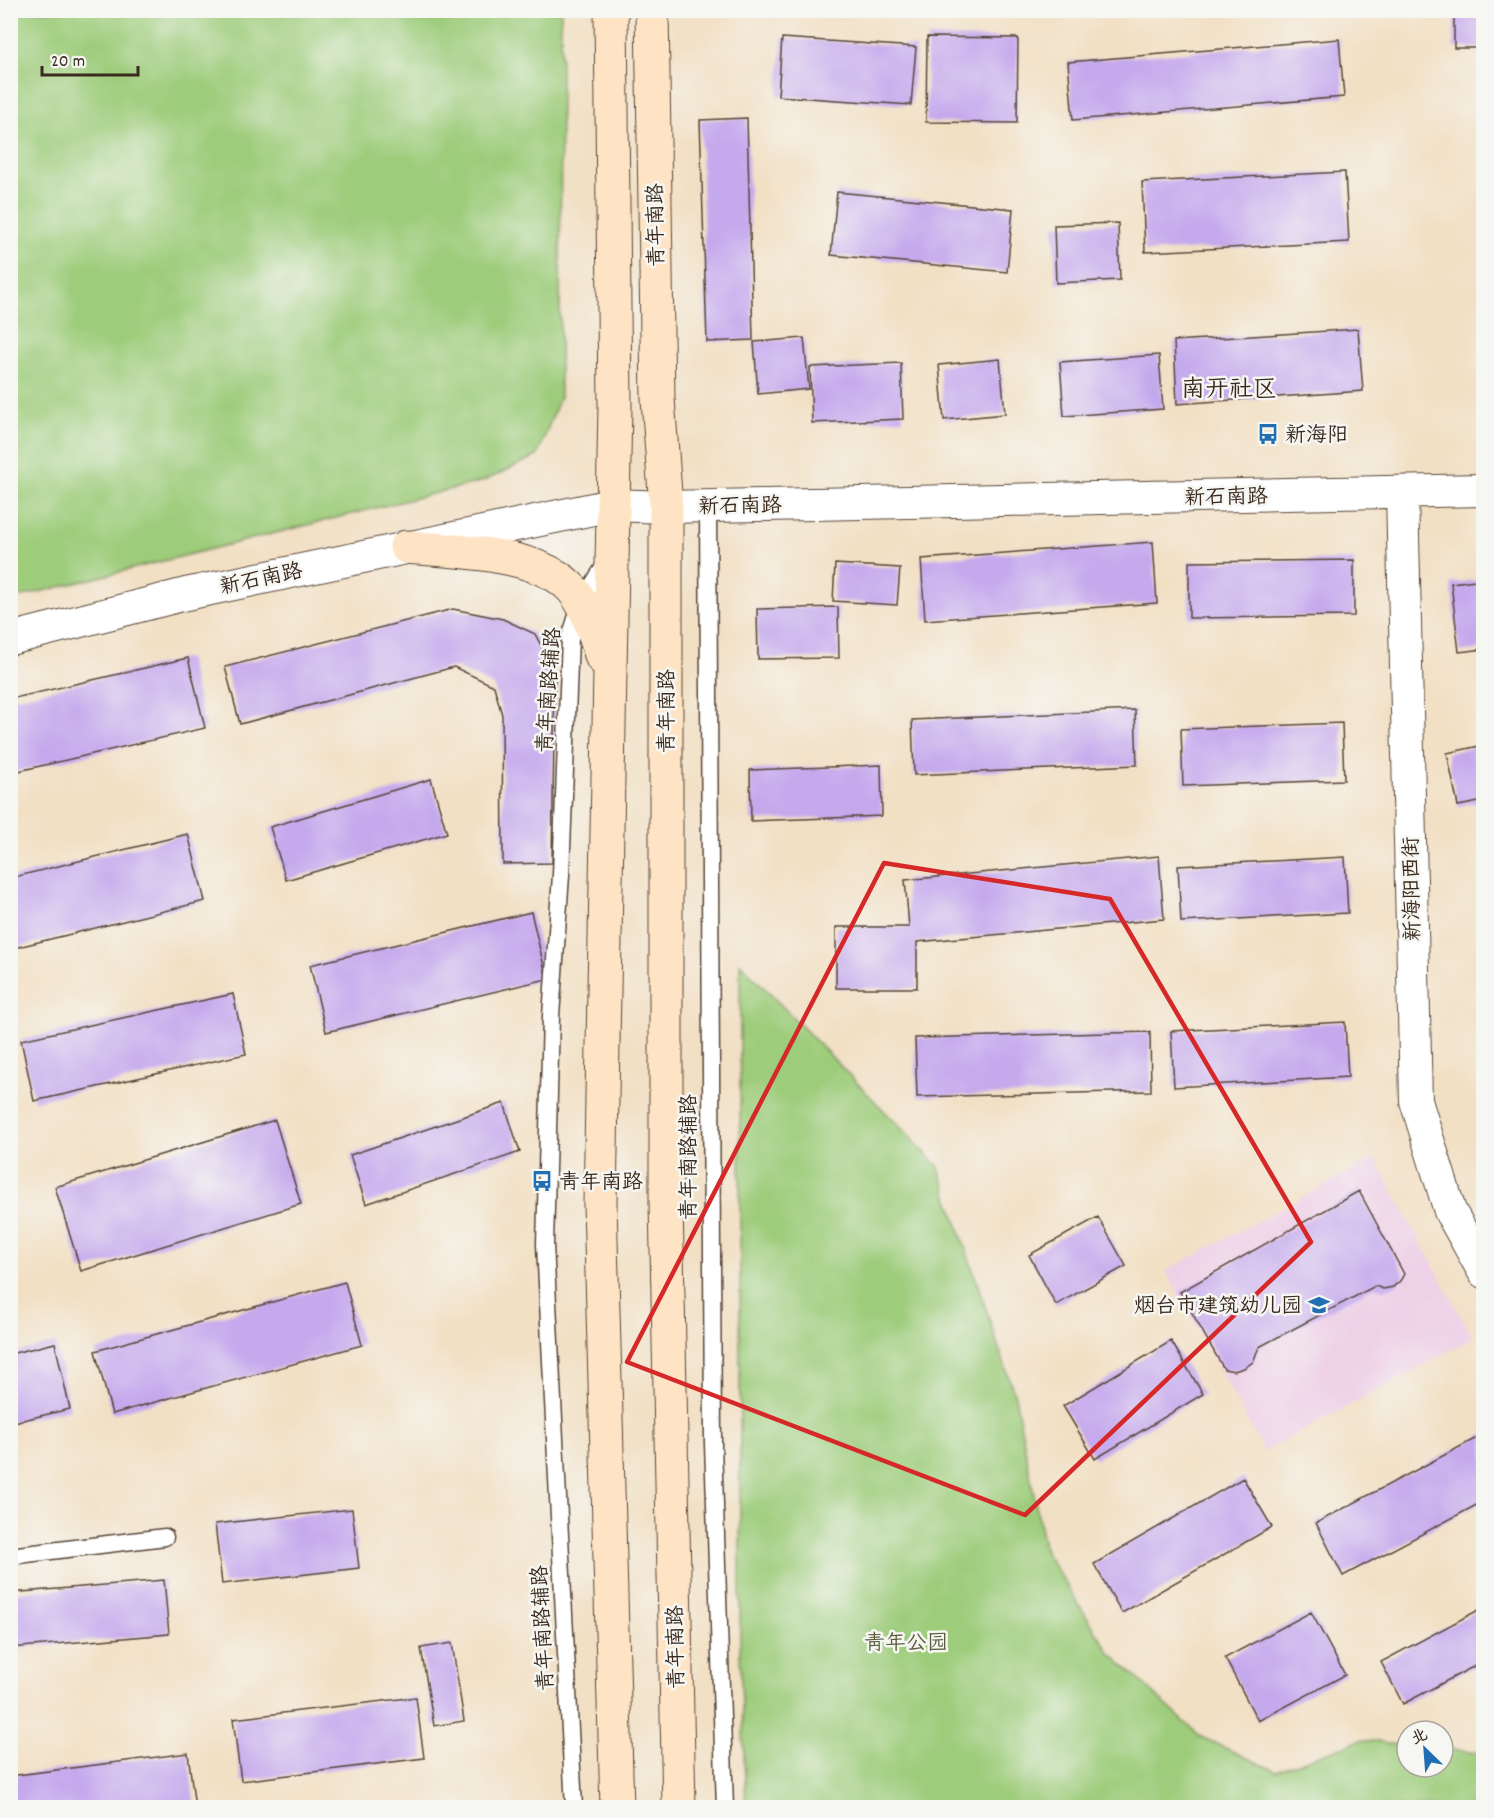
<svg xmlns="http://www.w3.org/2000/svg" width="1494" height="1818" font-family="Dekko,'LXGW WenKai TC',sans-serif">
	<rect width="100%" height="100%" fill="#f6f6f2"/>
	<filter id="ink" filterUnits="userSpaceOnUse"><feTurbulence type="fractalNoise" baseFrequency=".0167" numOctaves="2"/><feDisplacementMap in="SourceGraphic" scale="12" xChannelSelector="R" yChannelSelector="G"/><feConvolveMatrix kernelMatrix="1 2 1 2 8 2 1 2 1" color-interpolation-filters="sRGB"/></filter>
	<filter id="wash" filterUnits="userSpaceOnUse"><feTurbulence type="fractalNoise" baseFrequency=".008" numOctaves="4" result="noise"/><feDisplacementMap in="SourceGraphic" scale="24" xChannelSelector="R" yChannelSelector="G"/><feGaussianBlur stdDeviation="1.35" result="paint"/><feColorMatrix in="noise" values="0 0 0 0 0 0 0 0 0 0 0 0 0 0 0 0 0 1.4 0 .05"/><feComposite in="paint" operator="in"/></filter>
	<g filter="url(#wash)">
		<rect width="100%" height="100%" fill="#f2e0c5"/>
		<path fill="#eed0e7" d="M1375,1158L1473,1338L1264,1452L1166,1271Z"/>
		<path fill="#9dcc7a" stroke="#6c7b4c" stroke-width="1.5" d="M10,11H561L560,397L537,456L484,481L11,599Z
			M740,963L938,1166L1015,1396L1045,1552L1110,1653L1201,1737L1276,1771L1361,1740L1407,1745V1767H1443V1749L1479,1753L1483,1762V1807H746L740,1656Z"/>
		<g id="blocks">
			<path fill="#c5a9ed" d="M1454,10H1484V48H1454Z
				M927,37L1018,38L1017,123L926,122Z
				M782,38L916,47L911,105L778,96Z
				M1339,39L1344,97L1073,120L1068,62Z
				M747,118L753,340L707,342L700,120Z
				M1345,172L1349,242L1145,252L1142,182Z
				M837,192L1013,209L1007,272L831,255Z
				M1118,223L1120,280L1056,283L1054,225Z
				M1358,329L1363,391L1177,404L1174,341Z
				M804,338L809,389L758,394L754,342Z
				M1159,355L1163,409L1064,416L1060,362Z
				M1000,359L1005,414L944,420L939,365Z
				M901,363L903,419L812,423L810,367Z
				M1153,542L1157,603L925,620L921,559Z
				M1354,560V616L1189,618V562Z
				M835,564L900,568L897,605L833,601Z
				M1484,579V649L1459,652L1451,583Z
				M838,607L839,658L758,659L757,609Z
				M453,609L503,619L535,634L555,672L552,863L503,864L502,715L494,686L454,667L240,724L225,667Z
				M188,658L205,728L10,773V699Z
				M1135,710L1137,765L914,775L912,720Z
				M1342,723L1344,780L1183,786L1181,729Z
				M1484,745V801L1458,806L1447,753Z
				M881,765L882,816L751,821L750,770Z
				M431,779L447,833L286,880L270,827Z
				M188,834L205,901L10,949V878Z
				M1159,856L1164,919L917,942V988H836V927H909L905,880Z
				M1345,857L1348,913L1181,922L1178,866Z
				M531,912L547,979L326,1032L310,965Z
				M233,994L246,1054L34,1101L21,1040Z
				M1345,1022L1348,1077L1174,1087L1171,1031Z
				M1150,1032L1151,1091L917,1097L915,1038Z
				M504,1103L520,1152L366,1204L350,1155Z
				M275,1120L301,1204L81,1271L55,1187Z
				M1359,1191L1404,1274L1400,1281L1393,1287L1383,1289L1375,1286L1259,1347L1253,1362L1244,1368L1234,1371L1224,1369L1180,1292Z
				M1098,1217L1126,1266L1056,1305L1029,1255Z
				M345,1282L362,1345L112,1414L95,1351Z
				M1171,1341L1203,1394L1095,1459L1063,1406Z
				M55,1343L70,1409L10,1423V1354Z
				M1484,1434V1501L1343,1576L1316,1523Z
				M1243,1478L1272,1527L1122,1613L1094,1564Z
				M352,1509L359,1568L222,1584L215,1524Z
				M164,1580L169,1634L10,1648V1593Z
				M1484,1607V1661L1403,1704L1381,1662Z
				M1311,1612L1345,1675L1258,1721L1225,1658Z
				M452,1643L464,1721L434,1726L421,1648Z
				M416,1697L424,1758L241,1781L233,1719Z
				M188,1753L195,1808H10V1776Z"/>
		</g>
	</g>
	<g filter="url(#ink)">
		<use href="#blocks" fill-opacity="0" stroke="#564537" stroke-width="1.5"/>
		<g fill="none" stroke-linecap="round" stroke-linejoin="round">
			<defs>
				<path id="service" d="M708,506L713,1444L725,1808
					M10,1556L165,1537
					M574,1808L545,1245L551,1016L561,875L570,638L581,603L607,562"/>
				<path id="minor" d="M1402,492L1416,1101L1450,1211L1484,1272
					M10,639L186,594L612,505L666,507L1484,490"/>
				<path id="secondary" d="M611,10L615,405L600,1204L617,1808
					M652,10L658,399L666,507V1203L679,1808
					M406,547C452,551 541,552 573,590C588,608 595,636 602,658"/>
			</defs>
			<use href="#service" stroke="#564537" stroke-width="19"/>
			<use href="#minor" stroke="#564537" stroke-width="34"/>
			<use href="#secondary" stroke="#564537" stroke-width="35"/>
			<use href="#service" stroke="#fff" stroke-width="16"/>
			<use href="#minor" stroke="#fff" stroke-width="32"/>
			<use href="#secondary" stroke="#fee4c5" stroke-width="33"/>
		</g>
	</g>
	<path fill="none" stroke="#d62828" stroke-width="4.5" stroke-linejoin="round" d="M884,863L1110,899L1311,1242L1025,1515L627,1362Z"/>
	<defs>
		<symbol id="bus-bare" viewBox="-9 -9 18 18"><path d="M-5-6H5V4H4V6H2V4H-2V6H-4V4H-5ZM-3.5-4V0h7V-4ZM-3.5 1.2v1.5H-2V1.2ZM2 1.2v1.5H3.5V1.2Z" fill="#1f6fb2" stroke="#f6f6f2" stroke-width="2.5" paint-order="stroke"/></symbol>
		<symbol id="school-bare" viewBox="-9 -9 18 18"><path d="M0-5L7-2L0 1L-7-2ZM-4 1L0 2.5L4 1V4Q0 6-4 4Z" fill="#1f6fb2" stroke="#f6f6f2" stroke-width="2.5" paint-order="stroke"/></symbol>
	</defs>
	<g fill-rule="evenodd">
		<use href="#bus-bare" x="1253" y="419" width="30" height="30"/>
		<use href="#bus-bare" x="527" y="1166" width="30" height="30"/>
		<use href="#school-bare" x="1304" y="1290" width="30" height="30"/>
	</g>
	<g text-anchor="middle" stroke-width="5" stroke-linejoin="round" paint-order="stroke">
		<g font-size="21" fill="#3b2a1e" stroke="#f6f6f2">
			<text transform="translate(655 225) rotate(-91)" y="7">青年南路</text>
			<text transform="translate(1226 496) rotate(-1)" y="7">新石南路</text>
			<text transform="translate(740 505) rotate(-1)" y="7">新石南路</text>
			<text transform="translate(261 578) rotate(-12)" y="7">新石南路</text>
			<text transform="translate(548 690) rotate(-86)" y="7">青年南路辅路</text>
			<text transform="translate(666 711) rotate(-90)" y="7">青年南路</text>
			<text transform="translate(1411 889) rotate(-91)" y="7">新海阳西街</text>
			<text transform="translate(688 1157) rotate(-90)" y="7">青年南路辅路</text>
			<text transform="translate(542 1628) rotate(-93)" y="7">青年南路辅路</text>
			<text transform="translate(675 1647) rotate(-91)" y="7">青年南路</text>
		</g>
		<g font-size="21" fill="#3b2a1e" stroke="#f6f6f2" text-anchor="start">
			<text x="1285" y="441">新海阳</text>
			<text x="559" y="1188">青年南路</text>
			<text x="1302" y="1312" text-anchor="end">烟台市建筑幼儿园</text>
		</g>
		<g font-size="21" fill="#585b3a" stroke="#f6f6f2">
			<text x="906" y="1649">青年公园</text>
		</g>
		<g font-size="24" fill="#3b2a1e" stroke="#f6f6f2">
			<text x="1229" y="396">南开社区</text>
		</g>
	</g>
	<rect width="1494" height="1818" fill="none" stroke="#f6f6f2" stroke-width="36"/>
	<g transform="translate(1425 1749) rotate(335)"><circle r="28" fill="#f6f6f2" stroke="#aba49d" stroke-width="1.5"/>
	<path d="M0-4.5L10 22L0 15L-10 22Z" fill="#1f6fb2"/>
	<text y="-9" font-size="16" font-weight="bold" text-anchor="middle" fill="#3b2a1e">北</text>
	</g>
	<path d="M42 66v9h96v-9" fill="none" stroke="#3b2a1e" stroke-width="3"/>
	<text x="51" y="66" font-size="18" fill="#3b2a1e" stroke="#f6f6f2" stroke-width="4.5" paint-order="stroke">20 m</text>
</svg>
